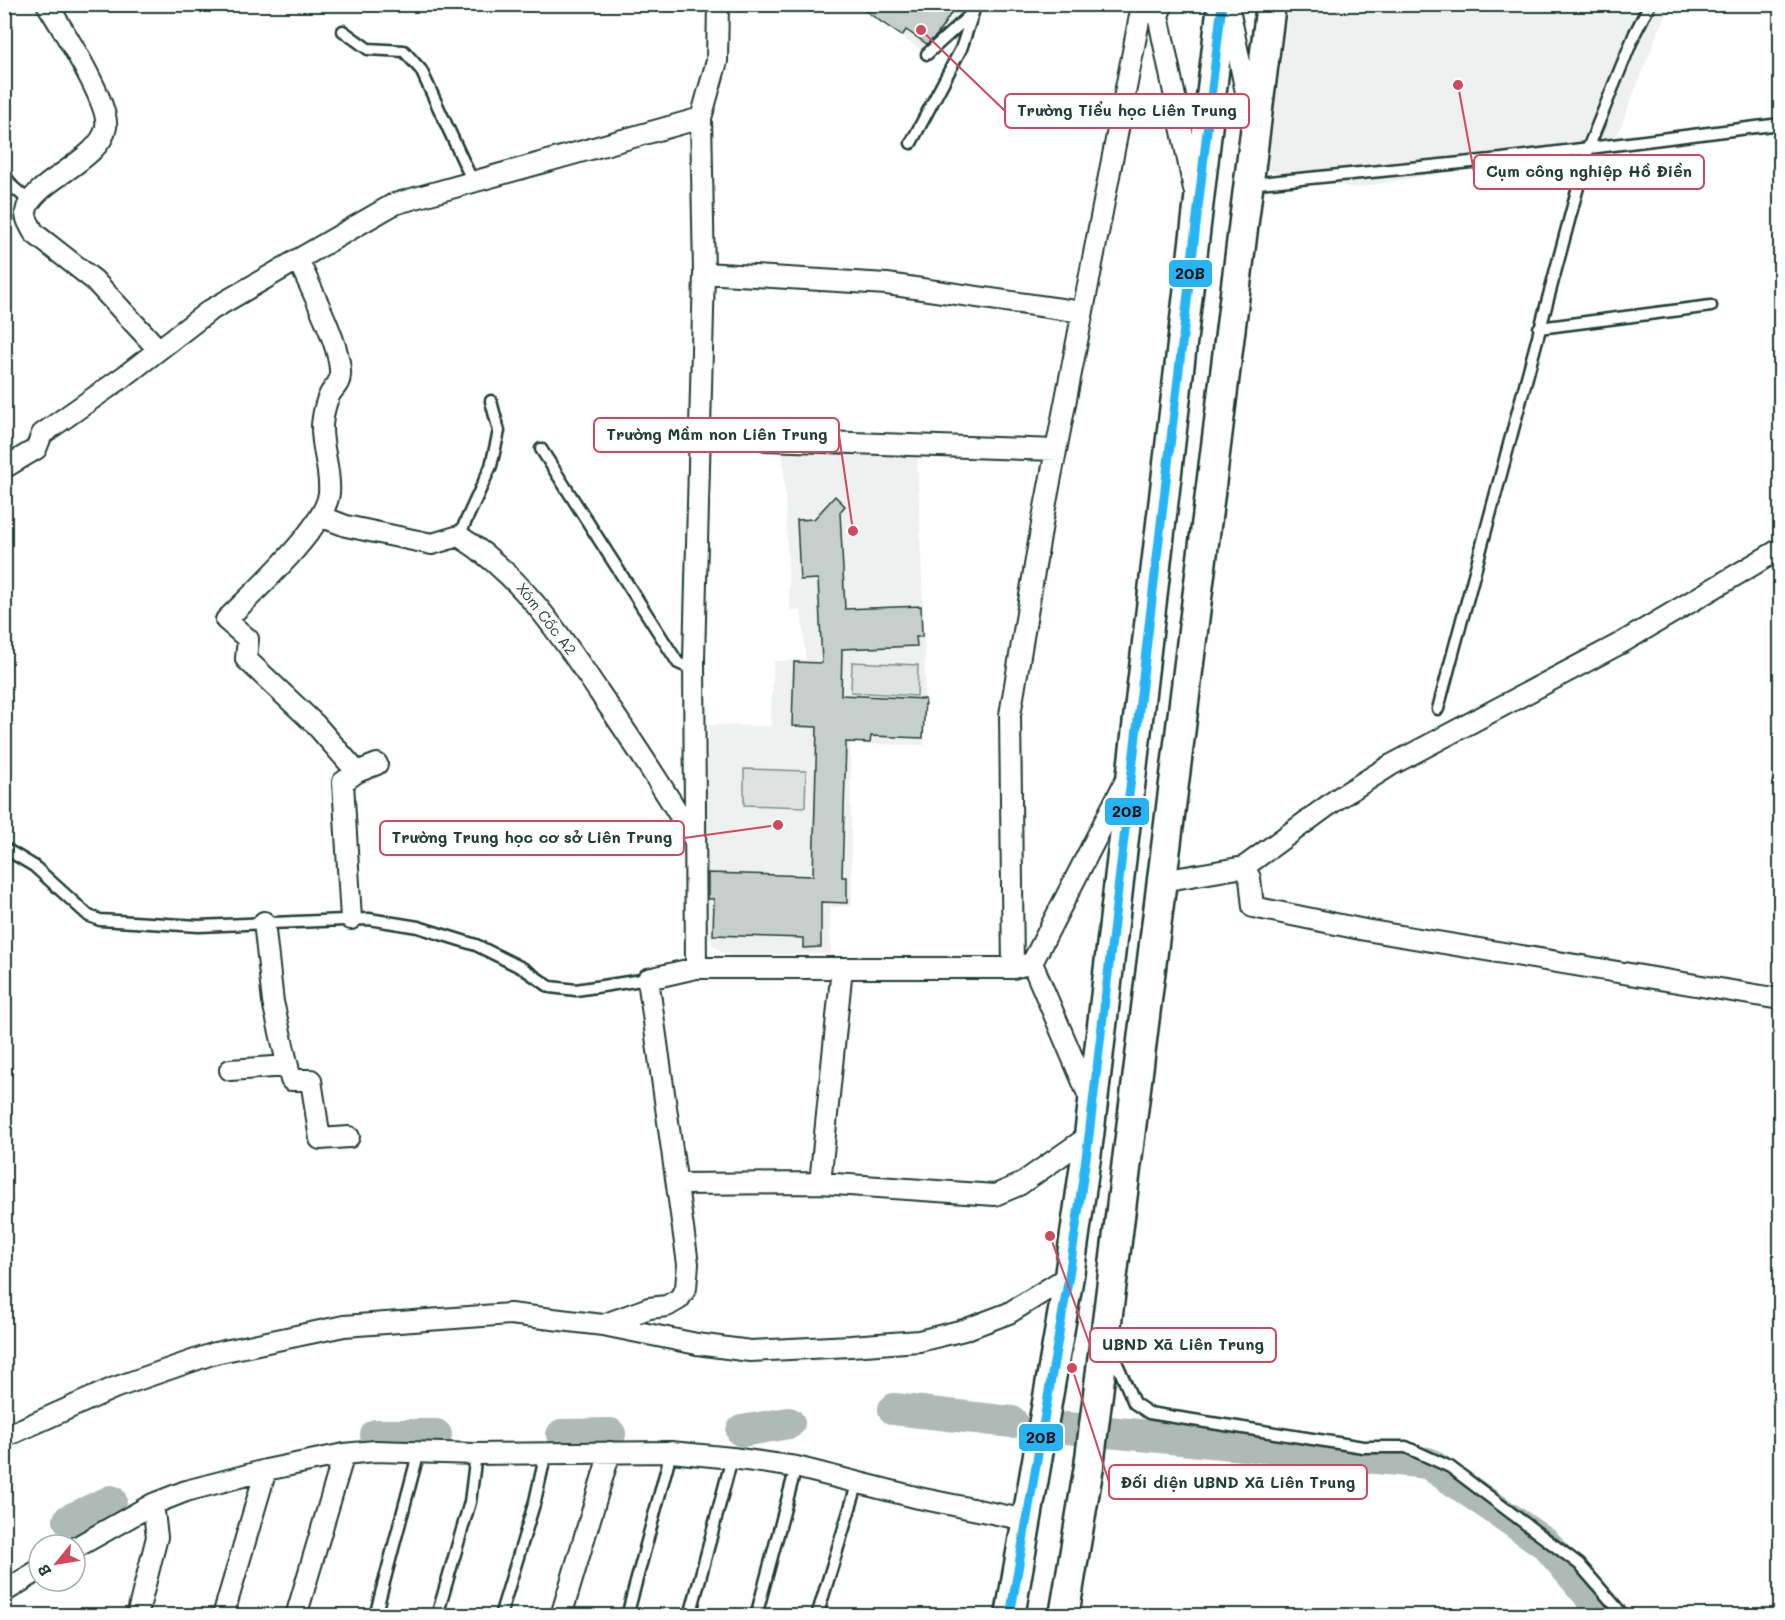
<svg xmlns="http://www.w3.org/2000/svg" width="1785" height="1620" font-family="Mali,sans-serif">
	<rect width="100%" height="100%" fill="#fff"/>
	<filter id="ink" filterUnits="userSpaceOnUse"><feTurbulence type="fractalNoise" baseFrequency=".0167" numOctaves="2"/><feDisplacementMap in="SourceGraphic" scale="12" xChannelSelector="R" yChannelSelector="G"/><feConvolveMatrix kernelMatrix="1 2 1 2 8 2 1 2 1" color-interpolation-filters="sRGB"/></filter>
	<g filter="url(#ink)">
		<path fill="#eef1f0" d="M855,5H968L957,24L923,51Z
			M1289,5H1672L1660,27L1614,143L1355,188L1267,171Z
			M783,450L917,453L925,657L924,745L850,744L852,906L830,907L831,954L732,955L723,953L713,945L703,928L709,725L770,726L774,661L806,660L801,610H790Z"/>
		<path fill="#dee3e2" stroke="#7e908b" stroke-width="1.5" d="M852,662L918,665L917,696L851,692Z
			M744,769L806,771L805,807L744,805Z"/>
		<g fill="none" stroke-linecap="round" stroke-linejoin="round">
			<path stroke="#afbab7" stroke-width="32" d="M894,1409L1012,1422
				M1067,1428L1428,1463L1546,1544L1607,1616
				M742,1431L789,1423
				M376,1435H436
				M562,1435L610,1434
				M69,1520L111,1501"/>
		</g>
		<path fill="#c7cfcc" stroke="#1f3d34" stroke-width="1.5" d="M855,4H905L915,11L920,4H957L937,35L927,44L906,30L902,36Z
			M835,496L845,506L840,512L845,609L921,606L922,637H916L917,646L842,649L841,695L925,699L923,738L871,736L870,743L846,742L842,877H847V903L821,902V947L803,948V938L713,935L714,899H708V873L813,876L817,727L792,726L794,662L822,663L818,579L800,580L797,520L814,519Z"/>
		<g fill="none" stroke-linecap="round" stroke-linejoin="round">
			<defs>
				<path id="lane" d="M343,31L368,49L404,51L421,70L472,180
					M927,54L969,16
					M911,143L961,49L976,4
					M4,174L12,186L30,202
					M1249,184L1502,159L1780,124
					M1539,328L1711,306
					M541,449L678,663L694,670
					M459,536L491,466L499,431L491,401
					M1438,709L1589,146L1635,33L1650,4
					M4,848L34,866L89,916L100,920L199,926L369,919L418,927L476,945L524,969L550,987L576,990L648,979
					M1112,1352L1134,1403L1149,1413L1363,1447H1406L1450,1467L1579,1564L1624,1616
					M375,1616L419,1451
					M437,1616L470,1502L476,1454
					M500,1616L535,1501L546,1453
					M627,1616L671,1452
					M690,1616L732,1458
					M756,1616L796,1467
					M817,1616L858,1482"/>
				<path id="street" d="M47,4C61,27 110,103 106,127C101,161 29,183 26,212C25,218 31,227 34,233L94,280L158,349
					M718,4L717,61L701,118L704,273L694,659L696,968H1013L1032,963
					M1228,4L1251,117
					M1158,15L1194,189
					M298,259C309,286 342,347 340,375C340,384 334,387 330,394C325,403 323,415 322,425C321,448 331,470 329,493C326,527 252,594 226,620L248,639L246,659L315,724L357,772L343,782L351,919
					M704,273L887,284L1082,312
					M766,440L1056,450
					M4,468L36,449L42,434L126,375L209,311L394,204L701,118
					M320,516L346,526L432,544L459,536C521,575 559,633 599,692C632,740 664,789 694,839
					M357,772L377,764
					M1244,867L1250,878L1253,907L1365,930L1780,999
					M1162,881L1244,867L1337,799L1391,765L1623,642L1780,549
					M264,922L273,1002L291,1080H311L320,1139L349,1137
					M1013,968L1010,715L1043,518L1142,5L1158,15L1163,4
					M230,1070L288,1066
					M1091,1101L1032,963L1126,780
					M820,1183L842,968
					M678,1184L820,1183L995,1195L1019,1185L1089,1136
					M603,1325L649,1308L667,1306L679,1299L686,1288L688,1264L648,979L696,968
					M4,1437L114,1388L215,1353L344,1326L510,1314L603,1325L697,1344L750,1351L851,1346L919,1341L964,1330L1009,1313L1069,1276
					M75,1548L153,1504L186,1491L266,1470L344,1454L375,1451L476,1454L671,1452L732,1458L796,1467L919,1498L1026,1520
					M4,1592L39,1570
					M137,1616L157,1537L153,1504
					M223,1616L266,1470
					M296,1616L344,1454
					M561,1616L610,1452"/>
				<path id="secondary" d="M1010,1616L1069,1276L1089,1136L1222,4
					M1064,1616L1089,1466L1271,4"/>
			</defs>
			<use href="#lane" stroke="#1f3d34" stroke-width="15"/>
			<use href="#street" stroke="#1f3d34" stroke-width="24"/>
			<use href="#secondary" stroke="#1f3d34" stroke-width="33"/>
			<use href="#lane" stroke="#fff" stroke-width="10"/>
			<use href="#street" stroke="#fff" stroke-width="20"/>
			<use href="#secondary" stroke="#fff" stroke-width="28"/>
			<defs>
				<path id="bus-1" d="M1010,1616L1069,1276L1089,1136L1222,4"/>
			</defs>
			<use href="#bus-1" stroke="#fff" stroke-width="14"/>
			<use href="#bus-1" stroke="#27b4f5" stroke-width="9"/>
		</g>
	</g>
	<g text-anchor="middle" stroke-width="4.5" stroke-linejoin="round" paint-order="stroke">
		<g font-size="15" fill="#1f3d34" stroke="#fff">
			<text transform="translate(546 619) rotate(52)" y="5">Xóm Cốc A2</text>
		</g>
	</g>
	<path fill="none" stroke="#d1495b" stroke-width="2" d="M921 30L1005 111M1458 85L1474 172M853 531L839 435M778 825L684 838M1050 1236L1090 1345M1072 1368L1109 1482"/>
	<g fill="#d1495b" stroke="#fff" stroke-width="2">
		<circle cx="921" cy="30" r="6"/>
		<circle cx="1458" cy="85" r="6"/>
		<circle cx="853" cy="531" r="6"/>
		<circle cx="778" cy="825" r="6"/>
		<circle cx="1050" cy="1236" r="6"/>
		<circle cx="1072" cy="1368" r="6"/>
	</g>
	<g fill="#fff" stroke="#d1495b" stroke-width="2">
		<rect x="1005" y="94" width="244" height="34" rx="6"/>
		<rect x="1474" y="155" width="230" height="34" rx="6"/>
		<rect x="594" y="418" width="245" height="34" rx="6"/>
		<rect x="380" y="821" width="304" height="34" rx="6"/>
		<rect x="1090" y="1328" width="186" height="34" rx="6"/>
		<rect x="1109" y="1465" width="258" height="34" rx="6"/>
	</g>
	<g font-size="16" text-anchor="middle" font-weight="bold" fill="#1f3d34">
		<text x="1127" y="116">Trường Tiểu học Liên Trung</text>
		<text x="1589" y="177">Cụm công nghiệp Hồ Điền</text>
		<text x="717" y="440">Trường Mầm non Liên Trung</text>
		<text x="532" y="843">Trường Trung học cơ sở Liên Trung</text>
		<text x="1183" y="1350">UBND Xã Liên Trung</text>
		<text x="1238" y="1488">Đối diện UBND Xã Liên Trung</text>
	</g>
	<g stroke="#fff" stroke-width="2">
		<rect x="1168" y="259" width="45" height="29" rx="6" fill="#27b4f5"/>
		<rect x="1104" y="797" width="46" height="29" rx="6" fill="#27b4f5"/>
		<rect x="1018" y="1423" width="46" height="29" rx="6" fill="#27b4f5"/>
	</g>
	<g font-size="16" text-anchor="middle" font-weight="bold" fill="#111">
		<text x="1190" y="279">20B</text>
		<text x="1127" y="817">20B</text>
		<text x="1041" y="1443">20B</text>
	</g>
	<rect width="1785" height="1620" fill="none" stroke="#fff" stroke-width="24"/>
	<rect x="12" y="12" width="1761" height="1596" fill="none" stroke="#1f3d34" stroke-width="2" filter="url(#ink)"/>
	<g transform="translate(57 1563) rotate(240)"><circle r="28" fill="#ffffff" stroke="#a5b1ae" stroke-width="1.5"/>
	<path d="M0-4.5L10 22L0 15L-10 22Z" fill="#d1495b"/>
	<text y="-9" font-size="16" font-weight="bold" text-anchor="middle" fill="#1f3d34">B</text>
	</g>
</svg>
